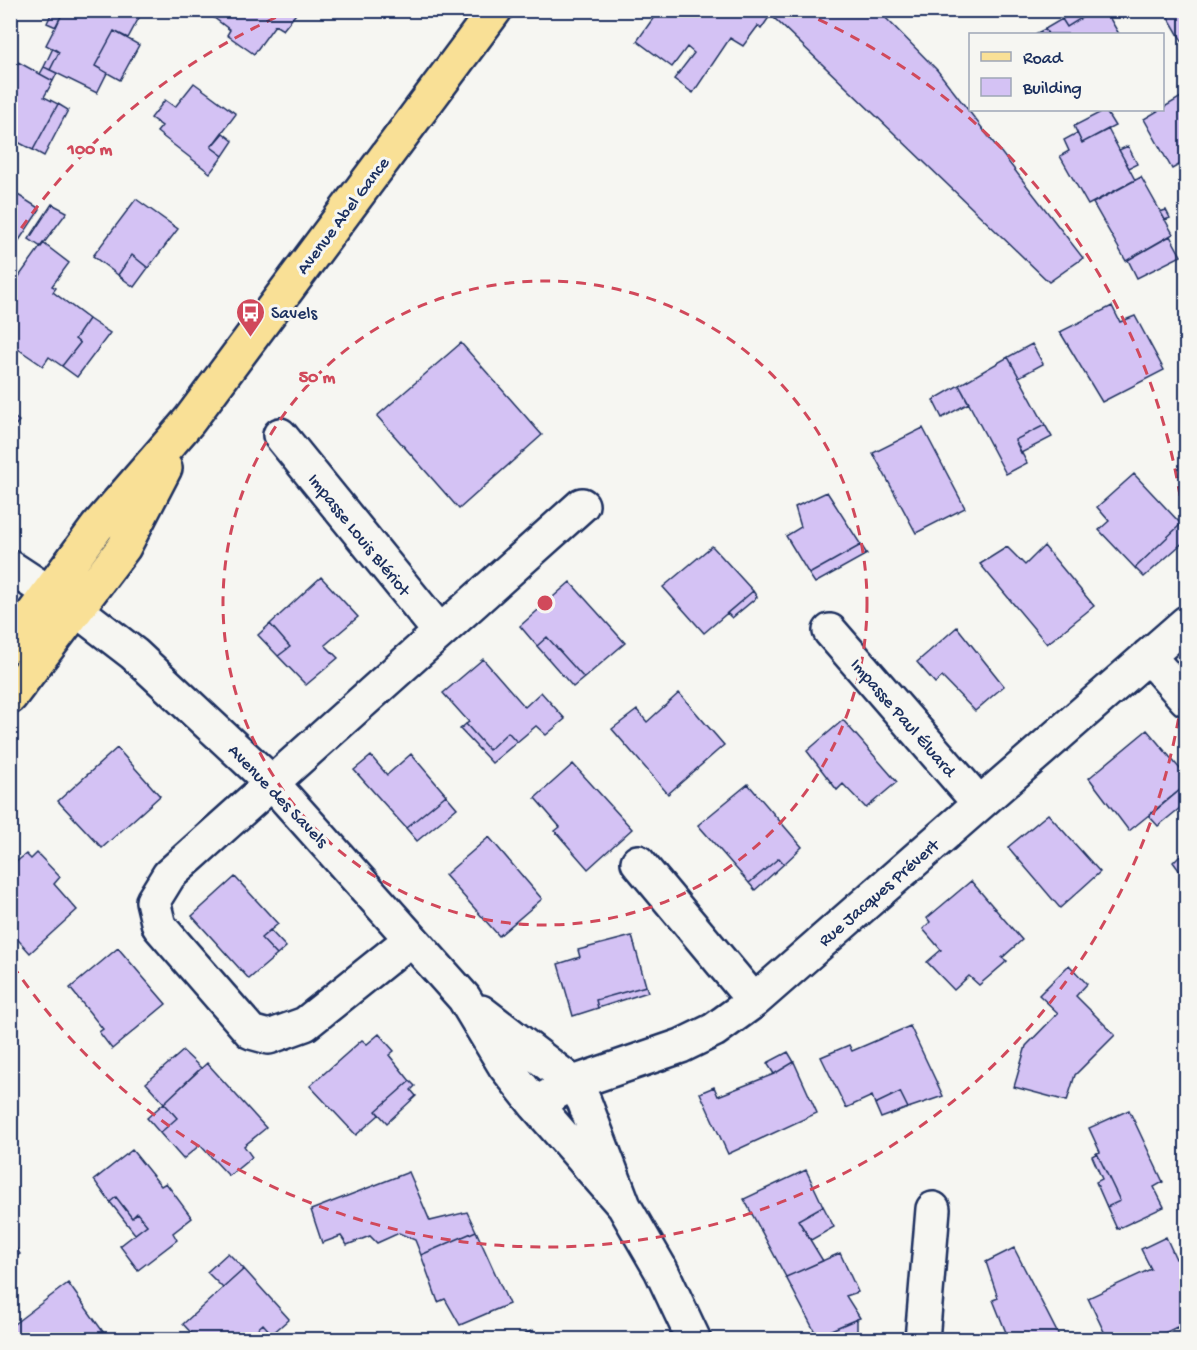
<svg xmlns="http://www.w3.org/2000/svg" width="1197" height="1350" font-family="'Gochi Hand',sans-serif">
	<rect width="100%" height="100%" fill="#f6f6f2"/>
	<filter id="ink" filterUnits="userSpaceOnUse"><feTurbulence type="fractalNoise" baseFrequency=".0167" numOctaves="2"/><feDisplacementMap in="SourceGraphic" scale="12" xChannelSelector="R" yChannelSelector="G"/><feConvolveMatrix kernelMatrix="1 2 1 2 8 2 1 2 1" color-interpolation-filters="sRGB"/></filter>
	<g filter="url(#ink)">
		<path fill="#d4c2f4" stroke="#1b2f5e" stroke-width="1.5" d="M53,10H64L56,27L47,23Z
			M64,10H134L141,14L128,38L114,31L95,66L107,73L97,93L50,70L59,52L46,45Z
			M299,10L283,30L275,25L254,54L227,35L230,30L205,11Z
			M659,10H774L761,29L758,26L743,46L730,38L693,93L674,79L694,53L687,47L672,67L637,41Z
			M774,10H878L937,70L1083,258L1049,282L771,15Z
			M1076,10H1080L1083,17L1067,27L1062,19Z
			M1080,10H1105L1119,34H1048L1045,29L1062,19L1067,27L1083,17Z
			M1164,10H1186V48Z
			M1045,29L1048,34H1035Z
			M114,31L139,45L120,80L95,66Z
			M53,48L59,52L50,70L44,67Z
			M18,62L53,81L44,97L58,104L33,150L10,138V94L15,84L10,82V77Z
			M44,67L57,73L53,81L40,74Z
			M194,83L236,114L211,147L223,156L210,173L157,132L162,126L151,118L165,100L175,107Z
			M1186,94V161L1172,169L1144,119Z
			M58,104L68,110L44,156L33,150Z
			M1105,110L1115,126L1082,143L1074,126Z
			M1108,129L1135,180L1088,205L1060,156L1069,151L1064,140L1077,133L1082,143Z
			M223,133L233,141L223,156L211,147Z
			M1128,146L1137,164L1129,168L1119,150Z
			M1141,177L1173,234L1126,261L1093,203Z
			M10,190L40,209L10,254Z
			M136,199L178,229L148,268L132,255L118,275L93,256Z
			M52,204L67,212L41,247L29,239Z
			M1166,210L1170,218L1165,220L1160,212Z
			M1170,236L1181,256L1137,278L1128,260Z
			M43,243L69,263L52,286L56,288L53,292L89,319L75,339L80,343L62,366L49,357L43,366L15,347L10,354V289Z
			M132,255L148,268L134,287L118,275Z
			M1112,306L1120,322L1135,316L1164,370L1102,402L1060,332Z
			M89,319L110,333L77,377L62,366L80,343L75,339Z
			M461,343L542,435L459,509L377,416Z
			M1032,344L1043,364L1019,377L1008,357Z
			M1008,357L1045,425L1015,440L1027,463L1006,474L959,385Z
			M959,385L969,403L942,418L933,400Z
			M10,414L19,421L10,432Z
			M1045,425L1052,437L1021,453L1015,440Z
			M923,428L965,508L916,533L873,453Z
			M1134,474L1181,524L1135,568L1099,530L1109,521L1097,507Z
			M827,492L861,545L809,574L786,536L801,527L795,507Z
			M1181,524L1186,530V540L1144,577L1135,568Z
			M861,545L867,554L815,583L809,574Z
			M712,546L753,591L704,633L663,587Z
			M1044,546L1094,606L1047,644L980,564L1007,547L1025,565Z
			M321,577L358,617L325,645L338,658L306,685L278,656L290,647L270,624Z
			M570,582L625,643L584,678L547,637L537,646L520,626Z
			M753,591L757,597L732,618L727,613Z
			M270,624L290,647L278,656L258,635Z
			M957,627L1004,686L975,711L942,677L935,683L917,662Z
			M547,637L584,678L573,687L537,646Z
			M483,659L525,707L541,692L565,719L546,735L536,726L517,742L508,732L489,750L466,724L469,722L443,693Z
			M679,693L724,745L668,794L612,729L637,710L647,722Z
			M843,720L897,782L866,808L843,784L837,790L807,751Z
			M466,724L489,750L508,732L517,742L492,763L460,729Z
			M1147,730L1186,776V785L1129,831L1089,778Z
			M117,748L160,796L102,848L58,801Z
			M411,754L446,795L406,828L354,770L371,756L387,775Z
			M573,764L632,829L588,869L555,831L560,827L535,798Z
			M748,784L802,847L784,864L779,858L749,883L698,825Z
			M1186,785V803L1158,826L1149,816Z
			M446,795L457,808L417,841L406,828Z
			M1048,814L1100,872L1060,908L1008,847Z
			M489,837L542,899L499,936L445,875Z
			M1186,849V880L1173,862Z
			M37,853L60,877L54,884L77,910L30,953L10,931V867L26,854L31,859Z
			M779,858L784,864L755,890L749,883Z
			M235,877L278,924L261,938L277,955L249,979L192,916Z
			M971,881L1022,940L1002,958L1007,961L979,985L969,976L954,990L927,962L941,950L923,929L930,922L927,918Z
			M270,930L286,947L277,955L261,938Z
			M632,936L646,986L596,1000L598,1008L573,1016L558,964L580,957L578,950Z
			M118,948L166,1004L112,1049L99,1032L103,1029L70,988Z
			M1069,965L1087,984L1076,996L1115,1035L1075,1075L1067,1101L1014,1087L1026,1046L1058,1013L1039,995Z
			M646,986L648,992L598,1008L596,1000Z
			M910,1026L943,1096L908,1108L900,1092L875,1104L872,1096L846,1108L821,1057L849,1045L852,1051Z
			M379,1034L394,1051L389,1055L410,1081L376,1111L379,1115L356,1135L310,1086L362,1040L367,1044Z
			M183,1051L201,1068L164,1103L146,1083Z
			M788,1052L794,1062L774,1074L767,1063Z
			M794,1062L817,1113L728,1154L700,1093L714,1087L718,1096L774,1074Z
			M207,1063L266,1128L244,1146L252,1157L229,1176L200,1145L183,1159L160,1133L177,1118L164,1103Z
			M410,1081L415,1086L411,1090L416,1096L387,1123L376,1111Z
			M900,1092L908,1108L881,1118L875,1104Z
			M164,1103L177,1118L160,1133L147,1118Z
			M1129,1110L1163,1182L1154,1187L1164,1207L1117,1229L1107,1207L1120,1201L1097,1153L1100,1152L1089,1128Z
			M132,1150L161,1186L166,1183L192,1218L173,1233L177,1240L138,1270L120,1246L147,1225L137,1213L132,1218L116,1197L110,1202L94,1180Z
			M1097,1153L1120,1201L1107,1207L1096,1182L1102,1179L1092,1156Z
			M806,1170L823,1206L798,1220L823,1261L786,1277L744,1199Z
			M409,1172L430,1221L467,1212L476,1231L421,1255L415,1240L399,1233L377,1243L370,1236L347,1245L341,1236L322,1243L311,1210Z
			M116,1197L132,1218L137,1213L147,1225L135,1234L110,1202Z
			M823,1206L834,1227L811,1240L798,1220Z
			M476,1231L509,1304L460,1325L445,1299L438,1302L421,1255Z
			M1166,1237L1176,1259L1186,1254V1331L1181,1334L1177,1327L1150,1340H1108L1088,1298L1151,1269L1141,1249Z
			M10,1239L20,1254L10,1260Z
			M1014,1248L1061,1340H997L1007,1335L993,1300L998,1298L986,1262Z
			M228,1253L244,1269L223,1288L207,1272Z
			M840,1253L858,1292L846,1296L860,1318L817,1336L786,1277Z
			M244,1269L289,1319L272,1334L263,1324L245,1340H198L183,1324Z
			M68,1283L109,1340H10V1327Z
			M857,1319V1340H819L817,1336Z
			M263,1324L272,1334L266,1340H245Z
			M533,1330L538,1340H513Z"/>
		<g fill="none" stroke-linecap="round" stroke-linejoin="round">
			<defs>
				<path id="minor" d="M280,435L440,632
					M10,567L86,617L134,654L272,783L464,998L505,1066L535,1104L624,1206
					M830,631L979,803
					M1148,656L1186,699
					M638,862L754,1001
					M411,939L305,1024L269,1037L251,1032L159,926L153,901L169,875L582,505
					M481,1012L573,1083L584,1101L624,1206L661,1270L694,1340
					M535,1104L573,1083L681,1046L714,1030L754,1001L1186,623
					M922,1340L933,1209"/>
				<path id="major" d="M10,645L97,527L189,421L495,10
					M10,697L124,547L165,468"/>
			</defs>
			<use href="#minor" stroke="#1b2f5e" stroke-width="38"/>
			<use href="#major" stroke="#1b2f5e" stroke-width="38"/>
			<use href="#minor" stroke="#f6f6f2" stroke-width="33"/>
			<use href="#major" stroke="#f9e096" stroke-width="33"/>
		</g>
	</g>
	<g fill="none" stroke="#d1495b" stroke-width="3" stroke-dasharray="10 8">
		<circle cx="545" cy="603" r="322"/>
		<path d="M1186 665A644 644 0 0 1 11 963M11 243A644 644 0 0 1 288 12M802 12A644 644 0 0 1 1186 541"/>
	</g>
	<defs>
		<symbol id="bus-pin" viewBox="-11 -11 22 30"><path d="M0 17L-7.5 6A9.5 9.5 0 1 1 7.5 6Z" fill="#d1495b" stroke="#f6f6f2"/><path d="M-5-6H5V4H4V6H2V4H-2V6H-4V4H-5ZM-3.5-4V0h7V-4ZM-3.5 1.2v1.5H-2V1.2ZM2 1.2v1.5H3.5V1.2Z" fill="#fff"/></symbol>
	</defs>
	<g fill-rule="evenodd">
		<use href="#bus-pin" x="234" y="296" width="33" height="45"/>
	</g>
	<g text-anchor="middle" stroke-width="6" stroke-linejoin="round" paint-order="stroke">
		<g font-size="18" fill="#1b2f5e" stroke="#f6f6f2">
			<text transform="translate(342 215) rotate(-53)" y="6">Avenue Abel Gance</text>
			<text transform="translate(360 534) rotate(51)" y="6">Impasse Louis Blériot</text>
			<text transform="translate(904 717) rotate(49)" y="6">Impasse Paul Éluard</text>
			<text transform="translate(279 795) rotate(46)" y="6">Avenue des Savels</text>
			<text transform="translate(878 892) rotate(-41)" y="6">Rue Jacques Prévert</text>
		</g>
		<g font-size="18" fill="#1b2f5e" stroke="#f6f6f2" text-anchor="start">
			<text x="271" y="318">Savels</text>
		</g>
	</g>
	<circle cx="545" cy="603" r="9" fill="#d1495b" stroke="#f6f6f2" stroke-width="3"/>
	<g font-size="18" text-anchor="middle" font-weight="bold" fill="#d1495b" stroke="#f6f6f2" stroke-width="6" stroke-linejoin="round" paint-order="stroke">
		<text x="90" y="154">100 m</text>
		<text x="317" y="382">50 m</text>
	</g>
	<rect width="1197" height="1350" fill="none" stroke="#f6f6f2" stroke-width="36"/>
	<rect x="18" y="18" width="1161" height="1314" fill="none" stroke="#1b2f5e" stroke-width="2" filter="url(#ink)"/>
	<rect x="969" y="33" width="195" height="78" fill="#f6f6f2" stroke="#9ea6b7" stroke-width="1.5"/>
	<rect x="981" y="52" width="30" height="9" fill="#f9e096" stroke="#9ea6b7" stroke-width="1.5"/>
	<text x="1023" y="63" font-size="18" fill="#1b2f5e">Road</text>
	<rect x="981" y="78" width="30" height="18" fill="#d4c2f4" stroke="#9ea6b7" stroke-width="1.5"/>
	<text x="1023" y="93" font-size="18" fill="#1b2f5e">Building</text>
</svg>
